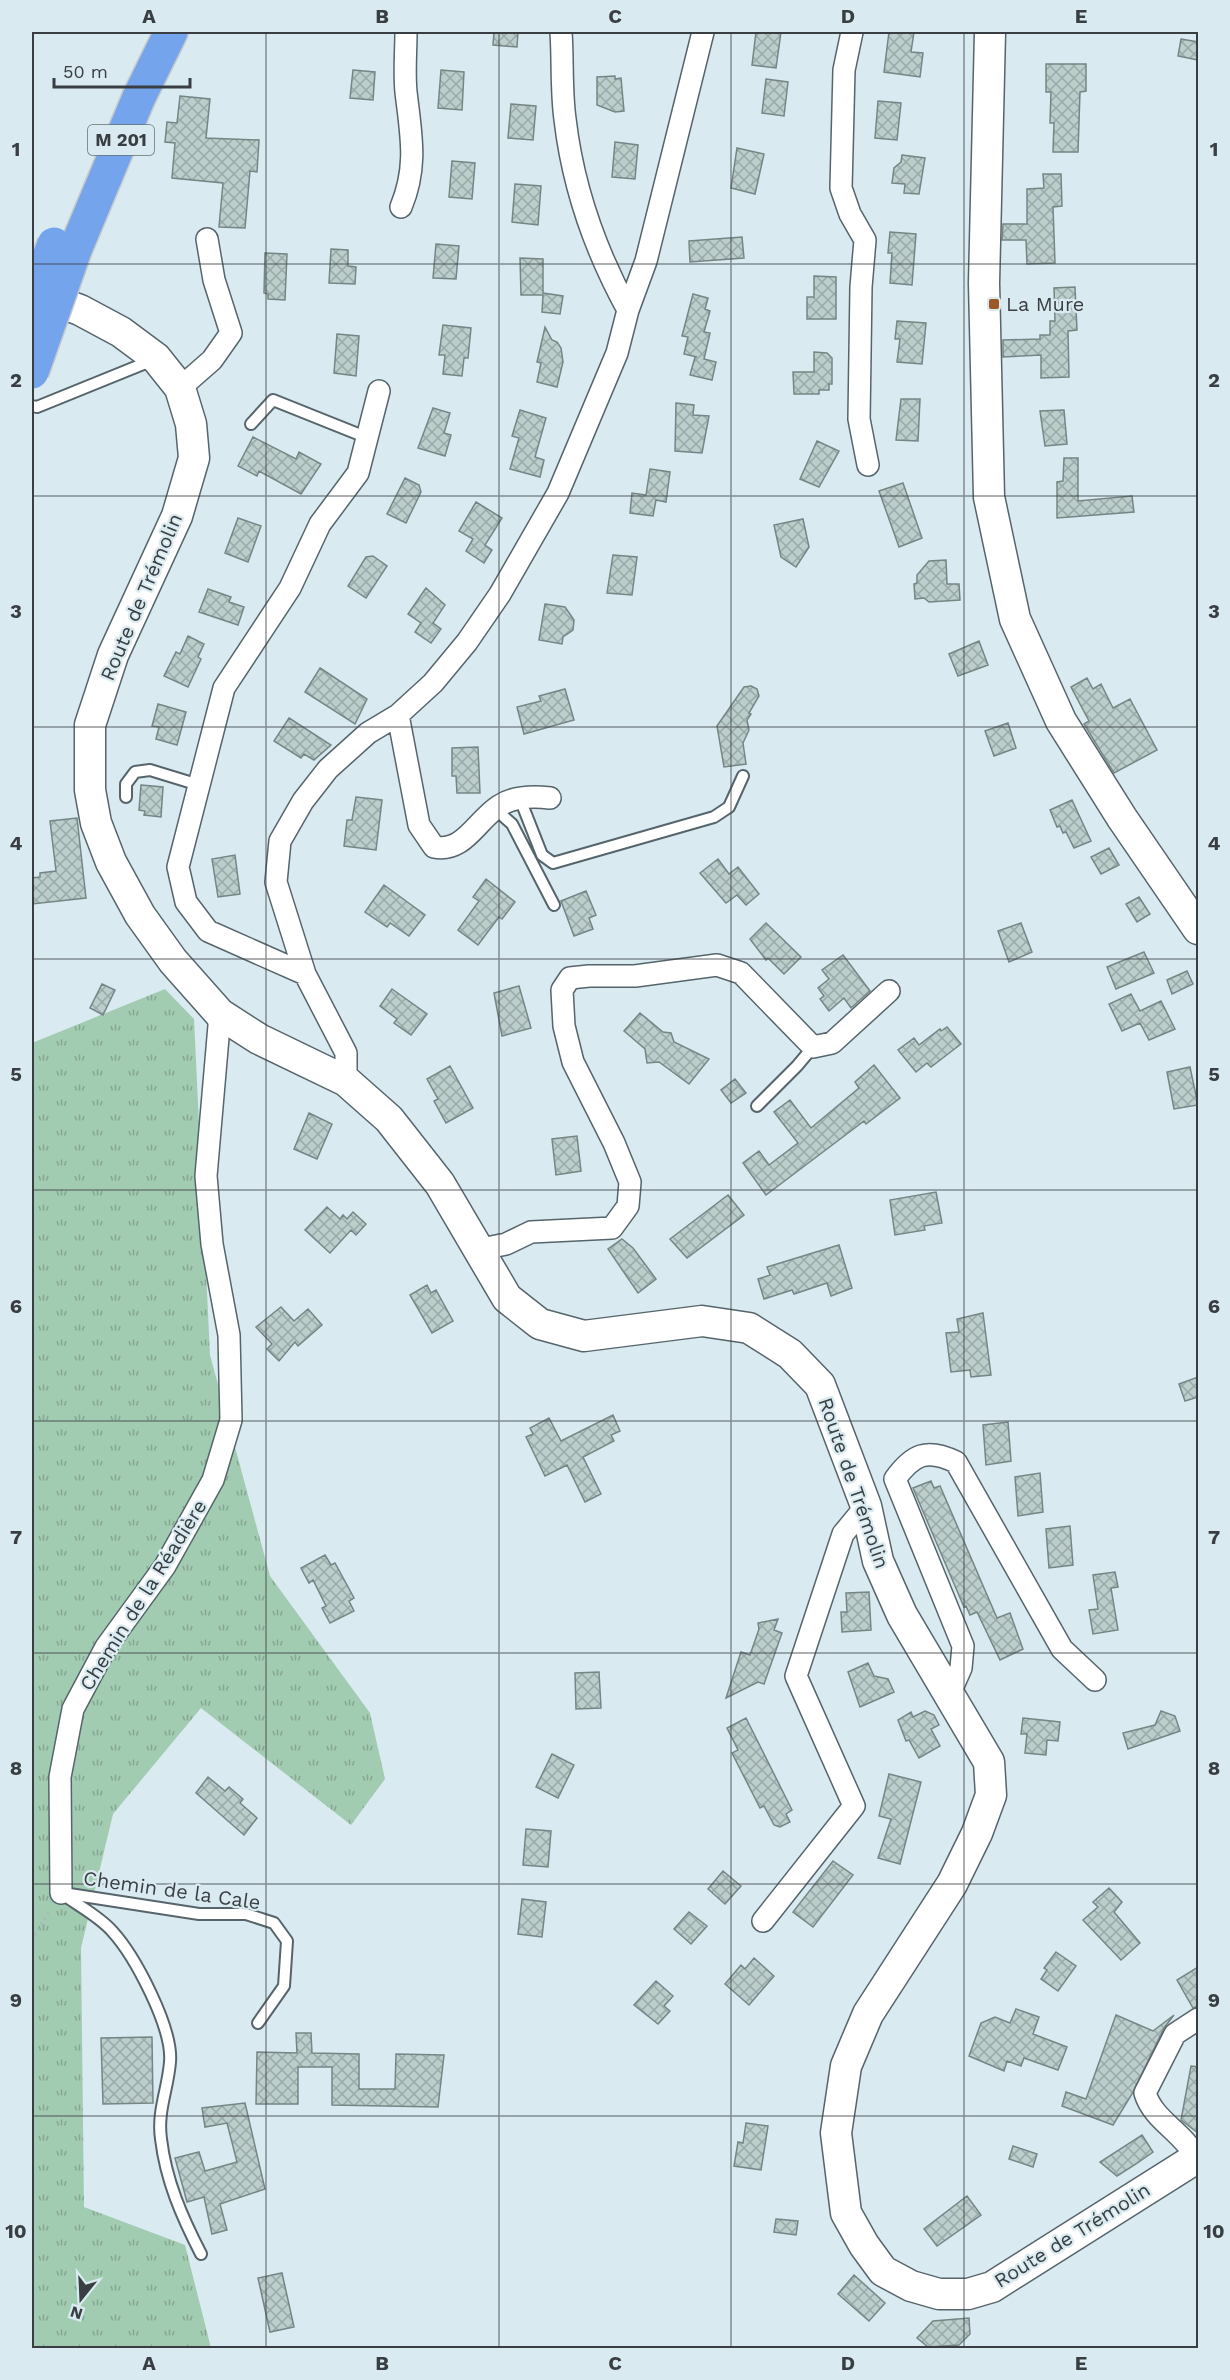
<svg xmlns="http://www.w3.org/2000/svg" width="1230" height="2380" font-family="'Work Sans',sans-serif">
	<defs>
		<pattern id="grass-tufts" width="24" height="20" patternUnits="userSpaceOnUse" patternTransform="scale(1.5)"><rect width="24" height="20" fill="#a2ccb1"/><path d="M3 7l-1-3M5 7V3M7 7l1-3M15 17l-1-3M17 17v-4M19 17l1-3" fill="none" stroke="#85a792"/></pattern>
		<pattern id="building-cross-hatch" width="8" height="8" patternUnits="userSpaceOnUse" patternTransform="scale(1.5)"><rect width="8" height="8" fill="#bbcecc"/><path d="M0 0l8 8M0 8l8-8" fill="none" stroke="#99a9a7"/></pattern>
	</defs>
	<rect width="100%" height="100%" fill="#d9eaf1"/>
	<path fill="url(#grass-tufts)" d="M165,989L194,1019L210,1355L270,1576L370,1713L385,1779L351,1825L201,1708L113,1814L81,1948L84,2207L185,2245L211,2348H32V1043Z"/>
	<path fill="url(#building-cross-hatch)" stroke="#758685" stroke-width="1.5" d="M494,32H518L517,47L493,45Z
		M756,32H781L776,68L752,65Z
		M889,32H914L911,52L923,53L920,77L884,72Z
		M1181,39L1198,42V60L1178,56Z
		M1046,64H1086V91L1080,92L1078,152H1053L1054,123H1050L1051,92H1046Z
		M353,70L375,72L373,100L350,98Z
		M441,70L464,72L462,110L438,108Z
		M615,76V79L621,78L624,111L615,112L597,105V77Z
		M766,79L788,82L784,116L762,113Z
		M180,96L210,99L206,138L259,140L257,172L250,171L245,228L219,227L223,183L172,178L175,143L165,142L167,122L177,123Z
		M878,101L901,103L897,140L875,138Z
		M511,104L536,106L533,140L508,138Z
		M615,142L638,145L635,179L612,177Z
		M737,148L764,154L755,194L731,188Z
		M902,155L925,158L919,194L904,193L905,184L892,183L894,168L901,162Z
		M452,161L475,163L472,199L449,197Z
		M1043,174H1061L1062,206L1053,207L1055,263L1027,264L1026,240H1002L1003,224H1027V189L1044,188Z
		M515,184L541,186L538,225L512,222Z
		M890,232L916,234L912,285L890,283L892,253H888Z
		M742,237L744,258L690,262L689,241Z
		M436,244L459,246L456,279L433,278Z
		M331,249L348,250V266L356,267L355,284L329,283Z
		M265,253L287,254L285,300L268,299V294L264,293Z
		M520,258L543,259V293L563,296L560,314L542,312L543,295H521Z
		M814,276L836,277V319H807V297H814Z
		M1075,287L1077,330L1068,331L1069,377L1041,378V355L1003,357V340L1040,339V335H1050V321H1055L1054,288Z
		M693,294L708,298L705,309L710,311L704,332L710,333L704,359L716,362L712,380L690,375L695,357H697L684,354L688,337L682,336Z
		M897,321L926,323L922,364L897,362L900,339H895Z
		M443,325L471,328L468,358H464L462,376L443,374L445,355H439Z
		M545,327L552,340L557,342L561,348L563,362L557,387L537,382L541,363L537,362Z
		M337,334L359,336L356,376L334,373Z
		M814,352L827,353L832,358V384H829V390H819V394H794L793,372H814Z
		M901,399H920L918,441L896,440Z
		M676,403L694,405L693,415L709,416L702,453L675,451Z
		M433,408L450,413L444,433L451,435L445,456L418,448Z
		M520,410L546,418L535,457L544,460L540,477L510,469L519,438L512,436Z
		M1064,410L1067,444L1045,446L1040,411Z
		M253,437L296,459L299,452L321,464L301,494L259,471L257,476L238,466Z
		M817,441L839,451L819,487L800,479Z
		M1064,458H1078V501L1132,496L1134,512L1057,518V482L1063,481Z
		M650,469L670,472L666,502L656,500L653,516L630,513L632,493L646,495Z
		M405,478L419,485L421,492L406,523L387,514Z
		M903,483L922,538L899,547L879,491Z
		M476,502L502,518L485,545L492,550L484,563L466,551L473,539L459,531Z
		M238,518L261,526L248,562L225,553Z
		M803,519L809,547L796,567L781,557L774,525Z
		M613,555L637,557L632,595L607,593Z
		M373,556L387,566L366,598L348,586L366,557Z
		M946,560L947,584H959L960,600L929,602L924,598L915,599L914,584L917,583V575L929,561Z
		M426,588L445,605L433,623L441,629L431,643L415,632L421,623L408,614Z
		M208,589L231,597L229,602L244,607L238,625L199,612Z
		M545,604L565,607L574,620L573,630L563,637L562,644L539,640Z
		M188,636L204,644L198,657L201,659L188,687L164,676L176,652L180,654Z
		M979,641L988,665L958,676L949,654Z
		M320,668L367,699L355,724L305,692Z
		M1087,678L1093,689L1101,684L1113,708L1130,699L1157,750L1114,773L1084,724L1089,721L1071,687Z
		M751,686L757,689L759,696L749,713L751,714L747,720L749,730L743,743L746,764L724,767L717,726L744,687Z
		M565,689L574,720L524,734L517,707L541,701L539,696Z
		M158,704L186,712L177,745L156,739L159,727L152,726Z
		M289,718L331,745L314,760L304,754L301,758L274,741Z
		M1008,723L1016,748L994,756L985,731Z
		M478,747L480,793H457L456,776H452V748Z
		M141,785L163,787L161,817L144,815L145,811L139,810Z
		M356,797L382,800L376,850L344,846L347,820H352Z
		M1072,800L1091,841L1074,848L1066,832L1063,833L1060,826L1057,827L1050,810Z
		M77,818L86,898L32,904V878L40,877V873L56,871L50,821Z
		M1109,848L1119,865L1101,874L1091,857Z
		M235,855L240,894L218,897L212,859Z
		M718,859L729,874L738,867L759,894L746,905L737,895L726,903L700,873Z
		M486,879L515,902L502,919L499,917L478,945L458,930L479,901L473,897Z
		M384,885L425,915L409,936L390,923L387,927L365,912Z
		M586,891L596,915L589,918L593,929L574,936L561,901Z
		M1139,897L1150,914L1137,922L1126,904Z
		M766,923L801,957L784,974L768,958L766,960L750,939Z
		M1021,923L1032,952L1009,962L998,931Z
		M1144,952L1154,973L1116,989L1107,967Z
		M843,955L870,991L851,1008L844,998L829,1011L820,999L824,996L818,988L829,979L822,970Z
		M1187,971L1193,984L1172,994L1167,980Z
		M102,984L115,990L103,1015L90,1008Z
		M519,986L531,1028L502,1036L494,993Z
		M392,989L427,1014L411,1035L394,1023L397,1019L380,1006Z
		M1131,994L1140,1011L1161,1001L1175,1029L1149,1040L1140,1023L1122,1031L1109,1004Z
		M640,1013L663,1032L671,1033L674,1042L709,1059L689,1084L659,1062L647,1063L645,1049L624,1031Z
		M947,1027L961,1044L931,1067L927,1063L916,1072L898,1050L914,1038L919,1045L940,1029L941,1031Z
		M874,1065L900,1098L866,1124L864,1121L766,1195L743,1163L759,1151L769,1165L798,1143L774,1112L790,1100L811,1128L859,1088L855,1082Z
		M450,1066L473,1108L446,1123L434,1101L438,1099L427,1079Z
		M1190,1067L1198,1105L1174,1109L1167,1072Z
		M735,1079L746,1093L731,1103L721,1090Z
		M309,1113L332,1124L317,1159L294,1149Z
		M577,1136L581,1171L556,1175L552,1139Z
		M936,1192L942,1223L924,1226L925,1230L895,1235L890,1200Z
		M728,1195L744,1215L687,1258L670,1239Z
		M327,1207L340,1219L343,1215L347,1219L353,1212L366,1224L356,1235L351,1230L330,1253L305,1230Z
		M622,1239L633,1248L656,1279L638,1293L608,1249Z
		M839,1245L852,1288L831,1296L827,1283L794,1294L792,1290L764,1299L758,1279L770,1275L767,1267Z
		M427,1285L431,1293L436,1290L453,1321L432,1333L410,1295Z
		M281,1307L294,1321L308,1309L322,1325L298,1346L295,1342L279,1361L267,1349L272,1344L256,1327Z
		M983,1313L991,1375L971,1377L970,1370L951,1372L946,1333L959,1332L957,1319Z
		M1198,1377V1397L1185,1401L1179,1384Z
		M613,1415L620,1431L611,1435L614,1441L583,1457L601,1494L585,1502L567,1465L545,1476L526,1437L533,1434L530,1428L549,1418L561,1441Z
		M1008,1422L1011,1461L986,1465L983,1425Z
		M1040,1473L1043,1512L1018,1516L1015,1477Z
		M931,1481L934,1488L940,1486L997,1618L1010,1613L1023,1649L1000,1660L977,1612L970,1615L966,1606L964,1607L913,1488Z
		M1070,1526L1073,1565L1049,1568L1046,1529Z
		M325,1555L331,1565L335,1563L354,1598L349,1601L354,1611L330,1623L322,1608L326,1606L313,1580L309,1583L301,1568Z
		M1115,1572L1118,1587L1111,1588L1118,1630L1093,1634L1089,1610L1098,1609L1093,1575Z
		M869,1592L871,1630L842,1632L841,1612H847L846,1593Z
		M778,1619L774,1630L782,1633L764,1684L758,1682L726,1698L741,1652L750,1655L759,1629L758,1623Z
		M868,1663L874,1676L888,1679L894,1692L860,1707L848,1672Z
		M599,1672L601,1708L576,1709L575,1673Z
		M925,1711L934,1715L939,1725L931,1729L940,1746L919,1758L909,1740L906,1741L898,1720L911,1712L913,1717Z
		M1161,1711L1175,1716L1180,1731L1128,1749L1123,1733L1155,1725Z
		M746,1718L792,1810L786,1814L790,1822L780,1827L774,1825L764,1806L760,1808L732,1753L738,1750L727,1728Z
		M1023,1718L1060,1722L1058,1741L1047,1740L1046,1755L1025,1753L1027,1734H1021Z
		M552,1754L574,1765L558,1798L536,1787Z
		M889,1774L921,1782L900,1864L878,1858L891,1819L879,1816Z
		M208,1777L225,1791L229,1787L243,1799L240,1803L257,1818L244,1835L196,1793Z
		M526,1829L551,1831L548,1867L523,1865Z
		M833,1861L853,1875L813,1927L793,1912Z
		M723,1871L741,1886L725,1904L708,1889Z
		M1109,1888L1122,1902L1114,1912L1140,1943L1121,1960L1083,1920L1098,1907L1093,1902Z
		M522,1899L546,1902L542,1937L518,1934Z
		M689,1912L707,1926L691,1944L674,1929Z
		M1056,1952L1076,1966L1058,1991L1041,1979L1047,1970L1044,1968Z
		M754,1958L774,1976L749,2005L725,1984L741,1965L745,1969Z
		M1198,1967V2006L1193,2008L1177,1980Z
		M656,1981L673,1996L664,2006L670,2011L658,2024L634,2005Z
		M1016,2009L1039,2017L1033,2034L1067,2047L1058,2070L1024,2058L1021,2066L1007,2061L1004,2071L969,2056L981,2023L995,2017L1010,2023Z
		M1116,2015L1153,2031L1174,2015L1164,2028L1132,2094L1113,2125L1062,2106L1066,2092L1086,2099Z
		M296,2033H311L312,2053L359,2054V2089H395L396,2054L444,2055L438,2107L332,2105V2067H298V2104H256L257,2052L297,2053Z
		M152,2037L153,2103L103,2104L101,2038Z
		M1191,2066L1198,2067V2133L1181,2120Z
		M245,2103L265,2189L220,2204L227,2230L212,2234L204,2197L187,2202L175,2158L199,2152L205,2171L237,2162L227,2123L205,2127L202,2108Z
		M746,2123L768,2126L761,2170L734,2166L738,2142L743,2143Z
		M1142,2135L1153,2152L1136,2164L1117,2176L1100,2162Z
		M1013,2146L1037,2154L1033,2167L1009,2159Z
		M967,2196L981,2215L937,2246L924,2229Z
		M776,2219L798,2221L796,2235L774,2232Z
		M282,2273L294,2327L270,2332L258,2278Z
		M854,2275L885,2303L869,2321L838,2294Z
		M969,2318L970,2334L959,2345L928,2347L917,2338L933,2321Z"/>
	<g fill="none" stroke-linecap="round" stroke-linejoin="round">
		<defs>
			<path id="lane" d="M32,406L37,407L153,360
				M251,424L273,400L368,438
				M126,797V784L135,772L150,770L199,785
				M520,799L542,855L553,863L714,817L729,807L743,776
				M495,809L512,824L554,905
				M757,1106L797,1066L813,1047
				M61,1893C77,1905 99,1916 112,1931C135,1956 173,2028 170,2062C168,2089 157,2111 161,2139C166,2181 182,2217 201,2254
				M63,1893L199,1914H246L274,1923L287,1941L284,1986L258,2023"/>
			<path id="street" d="M561,32C563,60 561,90 565,119C573,188 595,250 628,310
				M852,32L844,70L841,188L850,214L865,240L861,287L859,419L868,465
				M401,207C418,166 411,135 406,92C404,72 406,52 406,32
				M180,388L212,360L231,333L214,280L207,239
				M398,715L419,825L434,847C464,853 476,821 499,806C514,796 534,796 550,798
				M305,974L208,931L186,902L178,867L224,688L290,588L320,524L358,473L379,391
				M346,1081V1053L305,974L276,882L280,841L303,801L328,769L368,733L398,715L433,683L467,642L500,594L558,493L617,353L628,310L646,261L703,32
				M477,1250L506,1244L531,1232L612,1228L628,1206L630,1182L614,1143L573,1062L564,1026L562,990L570,978L589,976H635L717,965L741,973L813,1047L832,1043L889,991
				M950,1693L961,1668L963,1646L895,1479C913,1454 927,1448 956,1462L1062,1649L1095,1680
				M61,1893L60,1777L73,1709L106,1647L165,1566L213,1480L231,1420L229,1335L212,1244L206,1176L220,1014
				M763,1921L854,1806L796,1676L843,1534L866,1506
				M1196,2157C1183,2132 1153,2120 1145,2093L1175,2034L1198,2019"/>
			<path id="secondary" d="M990,32L984,283L989,497L1015,619L1061,721L1122,818L1198,929
				M34,293L80,310L121,332L156,358L180,388L191,424L194,458L177,516L113,655L90,725V790L96,823L111,862L140,915L173,961L220,1014L259,1039L346,1081L389,1119L440,1184L507,1298L540,1324L584,1336L702,1321L749,1328L790,1354L820,1385L866,1506L878,1561L902,1615L989,1762L991,1795L977,1833L952,1884L868,2014L846,2066L836,2133L846,2213L864,2245L883,2271L911,2286L939,2294H968L992,2287L1198,2157"/>
			<path id="highway" d="M75,250L139,97L171,32"/>
		</defs>
		<use href="#lane" stroke="#56656b" stroke-width="14"/>
		<use href="#street" stroke="#56656b" stroke-width="24"/>
		<use href="#secondary" stroke="#56656b" stroke-width="33"/>
		<use href="#highway" stroke="#c7c9ca" stroke-width="36"/>
		<path stroke="#a6b4ba" stroke-width="3" stroke-dasharray="1.5 4.5" stroke-linecap="butt" d="M32,1940L50,1910"/>
		<use href="#lane" stroke="#fff" stroke-width="10"/>
		<use href="#street" stroke="#fff" stroke-width="21"/>
		<use href="#secondary" stroke="#fff" stroke-width="30"/>
		<use href="#highway" stroke="#73a4ec" stroke-width="33"/>
		<defs>
			<path id="highway-bridge" d="M32,301L54,244
				M32,372L75,250"/>
		</defs>
		<use href="#highway-bridge" stroke="#c7c9ca" stroke-width="36" stroke-linecap="butt"/>
		<use href="#highway-bridge" stroke="#73a4ec" stroke-width="33"/>
	</g>
	<path fill="none" stroke="#383e41" stroke-width="1.5" stroke-opacity="0.55" d="M266,32V2348M499,32V2348M731,32V2348M964,32V2348M32,264H1198M32,496H1198M32,727H1198M32,959H1198M32,1190H1198M32,1421H1198M32,1653H1198M32,1884H1198M32,2116H1198"/>
	<rect fill="#9b5a25" stroke="#d9eaf1" stroke-width="2" x="988" y="298" width="12" height="12" rx="3"/>
	<g text-anchor="middle" stroke-width="4.5" stroke-linejoin="round" paint-order="stroke">
		<rect fill="#d9eaf1" stroke="#687276" stroke-width="1.5" x="88" y="125" width="66" height="30" rx="4.5"/>
		<g font-size="18" font-weight="bold" fill="#383e41">
			<text x="121" y="146">M 201</text>
		</g>
		<g font-size="20" fill="#383e41" stroke="#d9eaf1" text-anchor="start">
			<text x="1006" y="311">La Mure</text>
		</g>
		<g font-size="20" fill="#383e41" stroke="#d9eaf1">
			<text transform="translate(141 597) rotate(-67)" y="7">Route de Trémolin</text>
			<text transform="translate(854 1483) rotate(71)" y="7">Route de Trémolin</text>
			<text transform="translate(143 1595) rotate(-58)" y="7">Chemin de la Réadière</text>
			<text transform="translate(172 1890) rotate(8)" y="7">Chemin de la Cale</text>
			<text transform="translate(1072 2235) rotate(-32)" y="7">Route de Trémolin</text>
		</g>
	</g>
	<rect width="1230" height="2380" fill="none" stroke="#d9eaf1" stroke-width="66"/>
	<g transform="translate(81 2299) rotate(198)" stroke="#d9eaf1" stroke-width="4.5" paint-order="stroke">
	<path d="M0-4.5L10 22L0 15L-10 22Z" fill="#383e41"/>
	<text y="-9" font-size="16" font-weight="bold" text-anchor="middle" fill="#383e41">N</text>
	</g>
	<path d="M54 78v9h136v-9" fill="none" stroke="#383e41" stroke-width="3"/>
	<text x="63" y="78" font-size="18" fill="#383e41" stroke="#d9eaf1" stroke-width="4.5" paint-order="stroke">50 m</text>
	<rect x="33" y="33" width="1164" height="2314" fill="none" stroke="#383e41" stroke-width="2"/>
	<g font-size="20" text-anchor="middle" font-weight="bold" fill="#383e41">
		<text x="149" y="23">A</text>
		<text x="382" y="23">B</text>
		<text x="615" y="23">C</text>
		<text x="848" y="23">D</text>
		<text x="1081" y="23">E</text>
		<text x="16" y="156">1</text>
		<text x="1214" y="156">1</text>
		<text x="16" y="387">2</text>
		<text x="1214" y="387">2</text>
		<text x="16" y="618">3</text>
		<text x="1214" y="618">3</text>
		<text x="16" y="850">4</text>
		<text x="1214" y="850">4</text>
		<text x="16" y="1081">5</text>
		<text x="1214" y="1081">5</text>
		<text x="16" y="1313">6</text>
		<text x="1214" y="1313">6</text>
		<text x="16" y="1544">7</text>
		<text x="1214" y="1544">7</text>
		<text x="16" y="1775">8</text>
		<text x="1214" y="1775">8</text>
		<text x="16" y="2007">9</text>
		<text x="1214" y="2007">9</text>
		<text x="16" y="2238">10</text>
		<text x="1214" y="2238">10</text>
		<text x="149" y="2370">A</text>
		<text x="382" y="2370">B</text>
		<text x="615" y="2370">C</text>
		<text x="848" y="2370">D</text>
		<text x="1081" y="2370">E</text>
	</g>
</svg>
